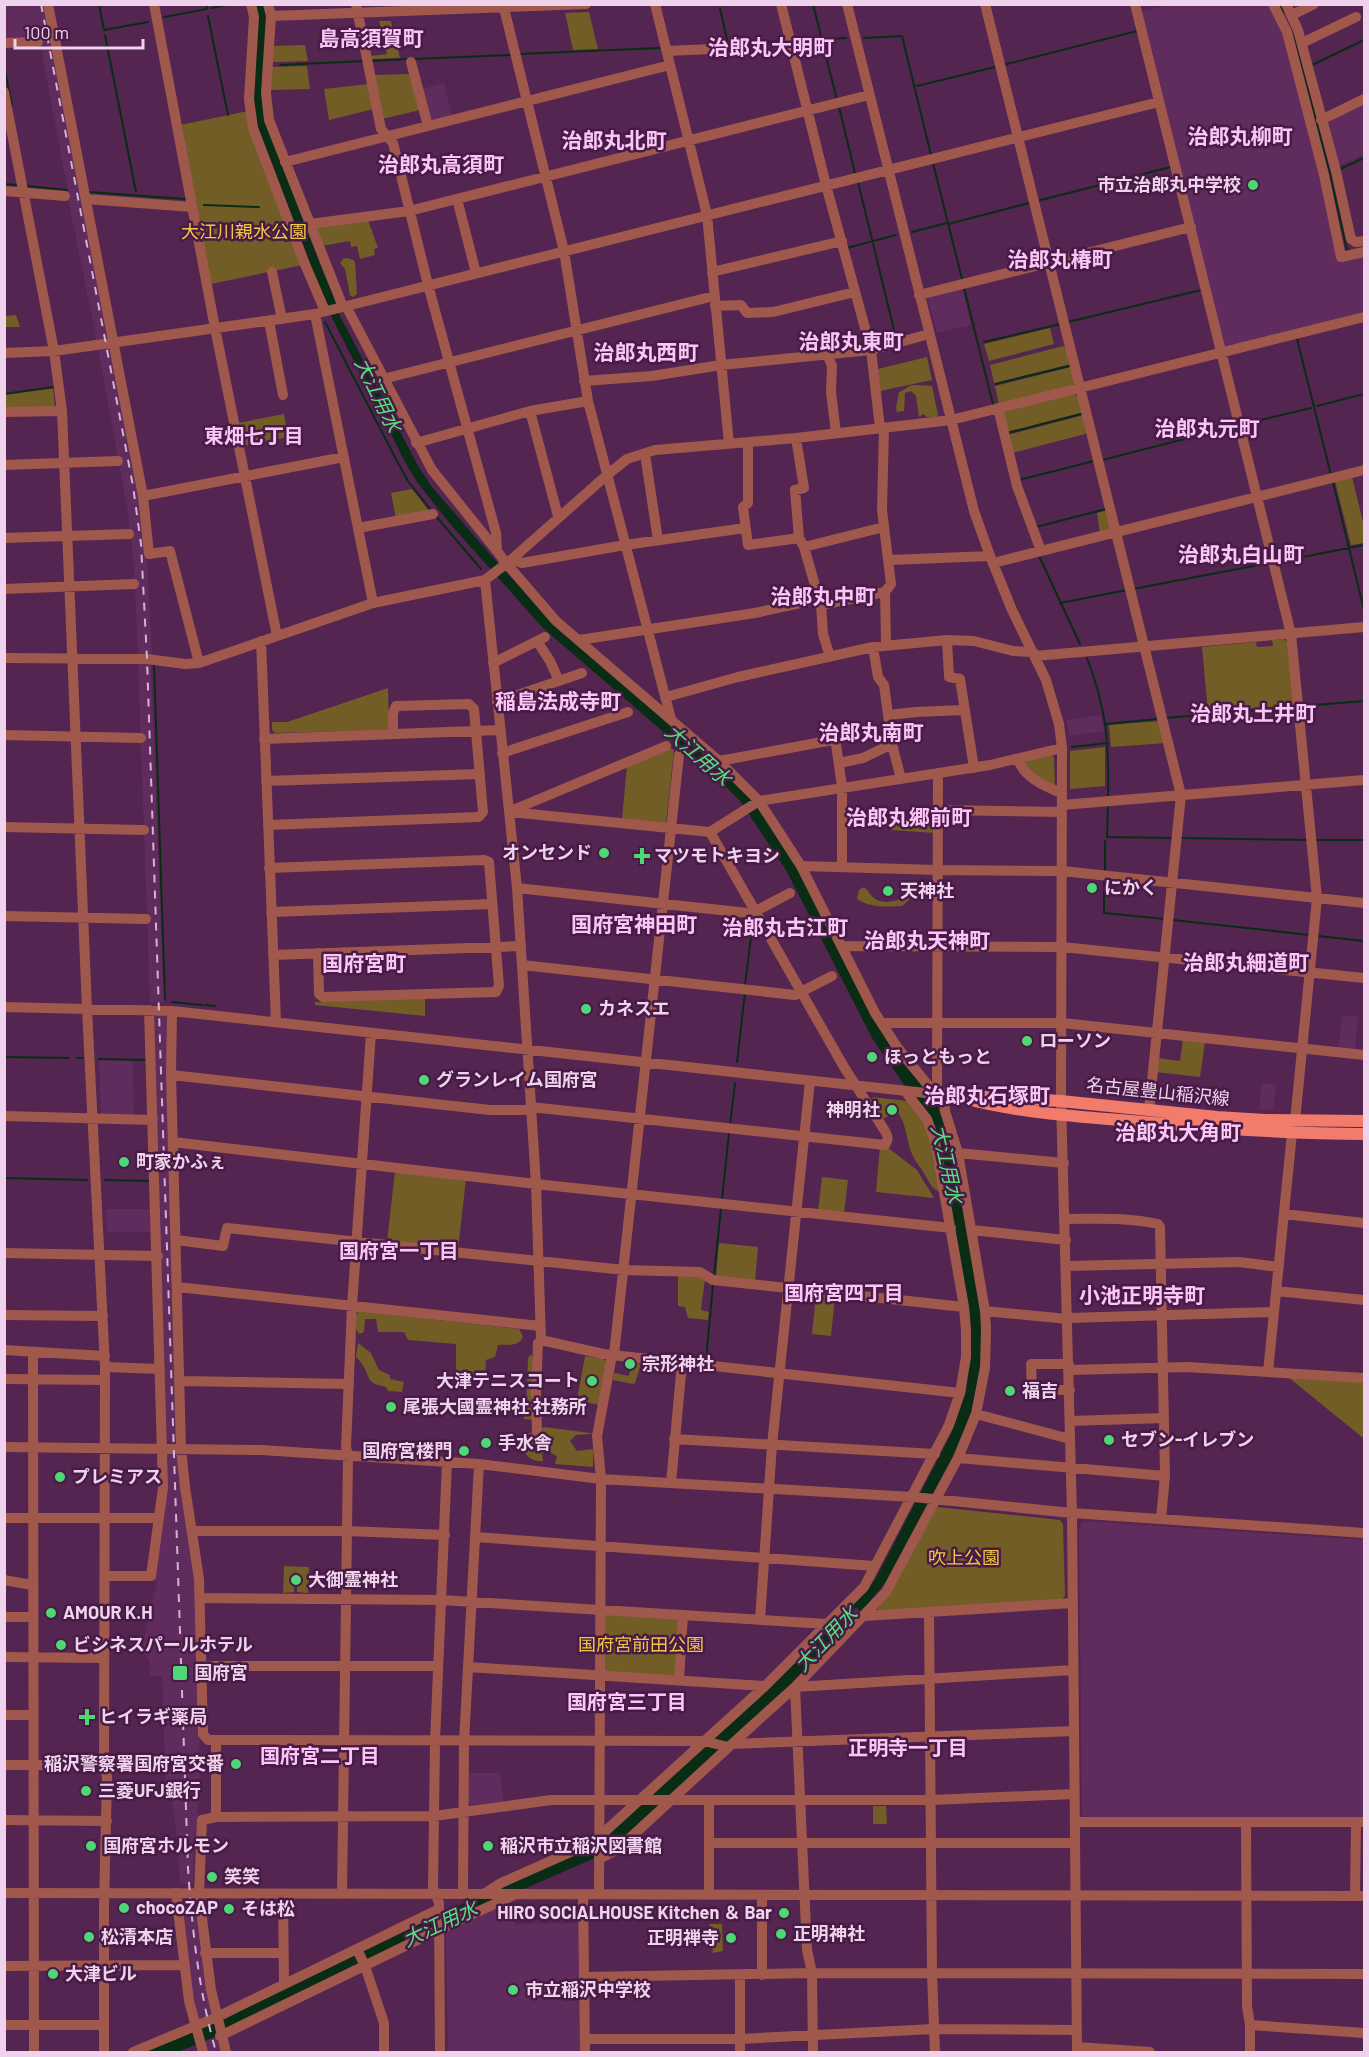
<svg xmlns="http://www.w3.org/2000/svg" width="1369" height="2057" font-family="Barlow,'Noto Sans JP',sans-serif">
	<rect width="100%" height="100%" fill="#532550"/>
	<path fill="#602c5d" d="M1170,4L1269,5L1284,33L1308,128L1326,124L1364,102V154L1320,175L1337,260L1364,255V313L1228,348L1223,344L1140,12Z
		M4,5H45L111,338L97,342L68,199V192L39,38L5,39Z
		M444,83L452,116L434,121L429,118L422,89Z
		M962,287L971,325L937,333L928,300L931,295Z
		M112,347L132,450L147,558L152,655H138L134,569L128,513L98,348Z
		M138,663H151L164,1002H150Z
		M1101,715L1104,731L1069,736L1066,720Z
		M1342,1015L1358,1017L1355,1051L1338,1049Z
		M152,1016H166L179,1441H165Z
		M99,1060L133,1061L134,1116L101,1114Z
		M1262,1083L1276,1084L1273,1110L1259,1109Z
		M106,1209H153L154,1232H107Z
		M166,1454H179L195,1580L200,1763L196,1842L194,1843L193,1883L180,1884L176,1826L170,1791H166L162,1676H150L149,1660L146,1655L141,1652L157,1581L154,1580L167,1490Z
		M1085,1521L1364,1540V1818L1085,1817L1082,1814L1079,1531L1081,1524Z
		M468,1773H500L504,1801L470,1805L468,1802Z
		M182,1903H195L212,2011L211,2014L198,2019L191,1987Z
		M499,1904H512L515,1924L579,1923L580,2052H448L446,1928Z
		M217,2036L222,2052H206L203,2042Z"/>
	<path fill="#715d25" d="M589,12L598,49L573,50L565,13Z
		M379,21H391L400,58L371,59L370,56L387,54Z
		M305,45L308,61L273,62V46Z
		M307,66L310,89L270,90L272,67Z
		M411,74L420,110L382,119L374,75Z
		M369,84L374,109L329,120L324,89Z
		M248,111L303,265L211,284L180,125Z
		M368,220L378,248L374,249L375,255L360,259L357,246L351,247L350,241L322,246L314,228Z
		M347,258L354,260L355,263L357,294L353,297L350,295L345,269L340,263L343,259Z
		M16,315L20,327H5V316Z
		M1050,328L1054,344L989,361L984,344Z
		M1063,346L1067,349L1071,364L994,383L990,365Z
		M927,357L932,380L880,391L878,369Z
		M1071,367L1075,381L1073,386L999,404L995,386Z
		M913,385L932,386L938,415L936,417H927L923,414L919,417L916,396L911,391L905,393L904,411L897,412L896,408L899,392C904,391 907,386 913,385Z
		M53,388L55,408L5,410L4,394Z
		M1073,394L1080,397L1084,412L1006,432L1001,412Z
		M284,414L288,437L242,446L238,423Z
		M1084,415L1088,429L1085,434L1012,453L1007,435Z
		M1352,477L1364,526V543L1351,545L1335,481Z
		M412,489L430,512L396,519L391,493Z
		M1108,510L1113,528L1100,534L1097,513Z
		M1284,639L1288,643L1294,705L1208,712L1202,647L1256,642L1257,647L1273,646L1272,640Z
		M388,688L389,727L387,730L275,733L272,730V722H287Z
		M1160,721L1166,743L1111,747L1109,725Z
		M1105,747V786L1070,789V751Z
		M670,748L674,750L666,823L622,819L627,765Z
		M1050,753L1054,757L1055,786L1034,777L1023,761Z
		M890,818L935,820V833L890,830Z
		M864,887C869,891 870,895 874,898C884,906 897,900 907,897L910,899L902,906C888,907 869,908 857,899L859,890Z
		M425,998V1016L315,1005V1002Z
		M1183,1039L1205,1042L1200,1077L1156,1072L1158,1058L1180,1061Z
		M873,1097L907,1101L924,1119L932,1137L940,1192C932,1189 929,1182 925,1175C921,1167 915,1162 912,1154C905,1138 907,1116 891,1107L888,1109V1116L883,1119L871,1101Z
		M880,1147H887L917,1170L934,1198L876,1192Z
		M395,1171L466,1179L458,1250L387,1242Z
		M822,1177L848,1180L844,1213L818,1211Z
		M719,1243L758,1247L755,1282L716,1277Z
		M678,1276H700L705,1279L701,1310L709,1312L708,1320L688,1318L685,1307L678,1306Z
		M816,1295L835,1297L831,1336L812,1334Z
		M359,1311L519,1329L523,1336C519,1348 507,1344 498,1345L495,1357L486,1360L485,1375L456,1376V1344L408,1340L404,1332H378L376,1319H365L364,1332L359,1334C354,1329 354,1316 359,1311Z
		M358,1343L371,1353L379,1370L390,1375V1379L404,1382L402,1392L388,1391L386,1387C364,1382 372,1379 362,1364C361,1362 358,1359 356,1357Z
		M530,1355H532L534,1420L523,1419L526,1414L528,1358Z
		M585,1356L603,1359L607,1362L599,1405L577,1400Z
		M632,1362L641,1364L635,1383L633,1384L613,1380L614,1373L629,1376Z
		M1288,1377L1364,1381V1437H1362Z
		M544,1427L591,1433L592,1434L576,1435L570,1441L577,1451L593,1449V1467L555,1464L557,1456L549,1452L542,1453L543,1461C536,1462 529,1459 525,1453L528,1444V1433H533Z
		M937,1507L1060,1520L1063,1524L1065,1596L1062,1599L880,1612L877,1609L889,1594Z
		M284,1566L309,1567L308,1593L297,1592V1573L294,1572V1592L283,1593Z
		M607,1614L676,1618L679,1621L675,1674L672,1677L607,1672L603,1669V1616Z
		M873,1806H886L887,1824H873Z
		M709,1924H722L723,1951L713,1953Z"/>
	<path fill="#092d14" d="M254,5H265L266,11L268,127L323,272L337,303V310L418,466L432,487L495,560L553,623L722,768L753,799L796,863L892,1050L938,1104L939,1111L951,1141L981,1311L982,1354L972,1409L957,1448L886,1582L861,1612L856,1607C849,1615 849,1624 843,1631C800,1680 749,1722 702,1767C669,1797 634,1836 595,1858L517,1892L217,2036L178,2052H145L214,2023L215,2025L252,2004L427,1920L605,1839L604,1838L831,1626L836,1630L841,1624L846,1610L867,1590L876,1578L951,1434L966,1392L971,1345L970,1314L937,1132L926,1110L907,1089L872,1038L786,870L740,801L719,780L543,628L451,525L417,482L406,464L329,312L253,114Z"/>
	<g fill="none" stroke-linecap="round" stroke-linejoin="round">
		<path stroke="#092d14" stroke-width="2" d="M99,4L104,30L148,22
			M813,4L837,100
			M1280,4L1284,12
			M211,8L231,4
			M720,8L728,44H726
			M208,16L228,115
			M164,17L207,9L206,4
			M1294,34L1330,174L1347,250H1349
			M105,35L136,192
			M864,38L902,36L931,155
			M793,41L846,38
			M736,44L785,41
			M519,54L660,48
			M414,59L510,55
			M372,61L408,59
			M280,65L364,61
			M1003,65L1137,31
			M1312,65L1364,40
			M4,66L12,105
			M917,86L995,67
			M839,107L855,173
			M933,163L962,279
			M1340,169L1364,158
			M858,182L896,338
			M4,184L17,185
			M27,184V186L67,190
			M89,192L185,199
			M1037,201L1171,167
			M204,205L259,207
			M948,224L1029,203
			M912,232L947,223
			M847,248L896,235
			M964,288L993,404
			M325,322L397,461L408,481L431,510
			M1068,322L1201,290
			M1297,339L1331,475
			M984,342L1060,324
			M996,384L1069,366
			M4,394L55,387
			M1317,406L1364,394
			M1244,424L1311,408
			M1008,433L1081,414
			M1102,460L1236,426
			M1019,480L1094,461
			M1333,482L1364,610
			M436,516L481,569
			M1036,527L1106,509
			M1039,556L1080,644
			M1277,562L1364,545
			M1133,589L1269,563
			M1060,603L1127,590
			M1087,658C1107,710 1109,743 1108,798
			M154,665L165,1000
			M1302,706L1364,701
			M1166,718L1293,707
			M1106,724L1157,719
			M1072,747L1108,743
			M1108,806L1107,837L1172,838
			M1181,838L1307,840
			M1316,840H1364
			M1105,870V841
			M1104,878V913L1165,919
			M1173,920L1310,935
			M1318,936L1364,941
			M745,985L753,921
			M172,1002L202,1005
			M205,1005L215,1006
			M4,1057L69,1058
			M77,1058H83
			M99,1059L147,1060
			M737,1062L745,993
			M730,1125L735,1083
			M4,1178L87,1180
			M105,1180L150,1181
			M722,1199L729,1133
			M714,1276L721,1208
			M706,1360L713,1284"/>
		<path stroke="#a0584d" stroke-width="10" d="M48,4L143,496L149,554L170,551L199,663
			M154,4L215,328L277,636
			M251,4L254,17L249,99L253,128L304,262L325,311
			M268,4L271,16L266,93L269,120L343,307
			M356,4L381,129L393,143L428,285L496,533L497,551L506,563L556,621L719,761L759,801L801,866L875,1013L897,1047L935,1094
			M503,4L564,251L588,401L671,719
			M655,4L707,215L729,444
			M781,4L826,185L871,350L880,428
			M847,4L974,511L990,556L1012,610L1046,680L1059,724L1062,748L1061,1101L1072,1513L1077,2052
			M985,4L1181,795L1149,1110
			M1135,4L1291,634L1317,898L1295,1121
			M1273,4L1287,32L1324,175L1341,257L1364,252
			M1286,4L1298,30L1336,171L1351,239L1356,242L1364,241
			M1292,15L1314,4
			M271,16L586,4
			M4,43L38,42
			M1302,43L1356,17
			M667,51L734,48
			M411,62L428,126
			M4,92L54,351L62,411L87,1009L105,1367L104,1765L107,1777L104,1907V2052
			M1321,120L1364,99
			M285,162L670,65
			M4,191L65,196
			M86,199L192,207
			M457,199L476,273
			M310,224L409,211L869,95
			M272,272L282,319
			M712,272L842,241
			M919,295L1191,227
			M346,306L432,470L497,551
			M715,306L741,305L747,313L773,312L855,292
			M315,314L373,603
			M269,321L283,395
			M4,353L54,351L315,314L1159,102
			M827,354L832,366L831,392L836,433
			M383,379L714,296
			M584,381L652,376L721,365L871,350L929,334
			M998,408L1017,486L1041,551
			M530,411L558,516
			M4,412L62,411
			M796,438L804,488L795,490L799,538
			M416,443L530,411L588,401
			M748,443V503L743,507L748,545L799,538L804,547L884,527
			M645,454L658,540
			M4,465L118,461
			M143,496L344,457
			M358,528L433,514
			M4,538L129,534
			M804,547L819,599
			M512,559L522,563L625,545L745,528
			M889,560L990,556
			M993,563L1364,470
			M485,580L517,888L536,1184L541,1340L603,1354L960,1393
			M4,589L134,584
			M885,592L886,645
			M821,605L823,634L830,657
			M579,640L755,613L819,599L821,605L885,592L891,584L882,510L884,428
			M947,640L949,677L960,679L974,768
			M261,641L276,1022
			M537,641L550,661L559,681
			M873,647L878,677L884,685L892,744L901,779
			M1035,656L1364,627
			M4,658L147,659L185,664L199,663L373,603L485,580L512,559L607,475L627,459L655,450L796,438L951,420L1364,317
			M493,663L545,637
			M666,697L738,677L873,647L947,640L974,641L1013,651L1033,652
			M497,702L582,673
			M888,715L916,712L964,710
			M4,735L141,738
			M264,739L500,730
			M502,753L628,712
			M1018,759C1023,777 1045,787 1062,793
			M719,761L833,740L836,744L842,787V867
			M839,763L863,758L892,744
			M266,781L480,774
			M1062,805L1364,780
			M513,810L666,746
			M938,810L1062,812
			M510,812L710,832L759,801L990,765L1062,748
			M268,825L479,817L483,812L474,709L469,704L396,706L393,713V734
			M4,827L144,830
			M801,866L938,870L1062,871L1364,903
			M269,868L484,860L489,862L499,986L496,992L323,997L319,994L318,953
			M517,888L748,913L754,912L790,893
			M271,912L492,904
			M4,916L146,919
			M842,946L1062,947L1364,978
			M273,955L521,946
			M522,965L795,995L832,976
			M4,1007L172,1011L935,1094
			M172,1011L171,1075L181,1448L185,1487L199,1579L203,1734L208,1740L704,1741L728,1747
			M882,1023H1062L1364,1055
			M171,1075L490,1110H531
			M937,1094L938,773
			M531,1107L885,1145C889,1139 888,1136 885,1131L844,1067L710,832
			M4,1116L153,1120
			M173,1142L536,1184L951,1228
			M958,1153L1064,1163
			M1284,1214L1364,1223
			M1065,1219C1096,1219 1128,1217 1158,1224L1160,1227L1165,1476L1161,1519
			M972,1230L1066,1240
			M176,1240L223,1246L227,1228L624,1270L700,1272L713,1280L964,1307
			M4,1253L158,1256
			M1067,1266L1239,1262L1279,1267
			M177,1287L540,1326
			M1276,1291L1364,1300
			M985,1311L1068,1319
			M4,1315L103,1316
			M1068,1318L1274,1312
			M4,1350L105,1356
			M33,1353L34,2052
			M614,1355L679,755
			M1069,1364H1031L1032,1390H1070
			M105,1367L160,1369
			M1069,1370L1187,1367L1364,1378
			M1268,1372L1292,1133
			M4,1379L105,1380
			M179,1381L349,1384
			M976,1414L1070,1439
			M1070,1421L1164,1418
			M537,1435L536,1392L538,1343L541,1340
			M674,1439L935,1454
			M4,1447L261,1450L479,1464L601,1479L913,1497L1072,1513L1364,1533
			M958,1458L1165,1476
			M671,1483L682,1363
			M4,1518H159
			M192,1531H347L445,1535
			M475,1537L874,1566
			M105,1576H151L163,1488L149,1010
			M4,1580L32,1585
			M200,1598L441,1600L827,1624
			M929,1612L932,1974L935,2052
			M864,1616L1072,1603
			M4,1617H32
			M760,1620L772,1445L810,1081
			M4,1657L104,1658
			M202,1666H438
			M468,1667L765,1686
			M679,1680L683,1615
			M795,1687L807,1950L812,1973L813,2052
			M795,1687L1073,1670
			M4,1715H32
			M216,1740V1817L434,1816L551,1800H931L1074,1794
			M732,1744L795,1687L886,1592L958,1458L976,1414L985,1368L986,1329L985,1311L958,1153L945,1111L944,1095
			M4,1765H104
			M709,1801V1895
			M216,1817L202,1820L199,1894L211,1990L226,2052
			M4,1820L107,1821
			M1075,1822H1364
			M1246,1822L1247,2006L1250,2025V2052
			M600,1836L765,1686L864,1587L949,1425L960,1393L966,1357V1331L964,1307L935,1141L927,1119L905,1091
			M709,1843H1075
			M599,1859L618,1849L732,1744L1074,1731
			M4,1893L1364,1896
			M176,1893L189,2001L203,2052
			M283,1894L284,1984
			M342,1894L348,1456L346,1447L352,1306L371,1033
			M463,1894L464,1742L479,1464
			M484,1894L501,1883L600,1839
			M583,1894L585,2052
			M599,1894L601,1479L597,1436L612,1355
			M1355,1896L1356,1822
			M357,1949L365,1966L384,2023V2052
			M205,1953H283
			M4,1966L183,1965
			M740,1975V2052
			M762,1975V1895
			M584,1977L812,1973L1364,1974
			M4,2025H104
			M1250,2025L1364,2033
			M220,2036L438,1930L514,1895
			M585,2039H740L934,2029L1076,2030
			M1077,2047L1150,2052
			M133,2052L217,2017L439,1909
			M440,2052L439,1903L433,1887L435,1741L447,1462"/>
		<path stroke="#f17c6c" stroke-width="12" d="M935,1094L1061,1101L1217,1117L1265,1120L1364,1121
			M975,1101C1029,1114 1086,1117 1142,1122C1216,1128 1290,1134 1364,1134"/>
		<path stroke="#d4b4d1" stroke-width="2" stroke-dasharray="8 8" stroke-linecap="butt" d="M41,4L133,486L141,544L147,659L188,1868C192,1930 199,1992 216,2052"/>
	</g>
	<g fill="#4fd675" stroke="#471b45" stroke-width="2">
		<circle cx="1253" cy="185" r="6"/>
		<circle cx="604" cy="853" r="6"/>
		<path d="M639 847h6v6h6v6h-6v6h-6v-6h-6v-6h6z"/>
		<circle cx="1092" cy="888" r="6"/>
		<circle cx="888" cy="891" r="6"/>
		<circle cx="586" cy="1009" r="6"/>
		<circle cx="1027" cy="1041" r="6"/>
		<circle cx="872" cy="1057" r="6"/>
		<circle cx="424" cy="1080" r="6"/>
		<circle cx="892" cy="1110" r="6"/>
		<circle cx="124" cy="1162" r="6"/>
		<circle cx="630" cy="1364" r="6"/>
		<circle cx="592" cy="1381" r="6"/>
		<circle cx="1010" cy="1391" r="6"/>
		<circle cx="391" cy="1407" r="6"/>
		<circle cx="1109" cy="1440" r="6"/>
		<circle cx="486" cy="1443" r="6"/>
		<circle cx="464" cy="1451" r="6"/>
		<circle cx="60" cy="1477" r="6"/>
		<circle cx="296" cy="1580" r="6"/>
		<circle cx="51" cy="1613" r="6"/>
		<circle cx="61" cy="1645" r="6"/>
		<rect x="172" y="1665" width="16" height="16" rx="3"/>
		<path d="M84 1708h6v6h6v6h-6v6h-6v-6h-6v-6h6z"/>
		<circle cx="236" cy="1764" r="6"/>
		<circle cx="86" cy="1791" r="6"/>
		<circle cx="91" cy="1846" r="6"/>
		<circle cx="488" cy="1846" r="6"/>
		<circle cx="212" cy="1877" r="6"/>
		<circle cx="124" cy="1908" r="6"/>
		<circle cx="229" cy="1909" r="6"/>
		<circle cx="784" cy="1913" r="6"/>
		<circle cx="781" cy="1934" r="6"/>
		<circle cx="89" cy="1937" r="6"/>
		<circle cx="731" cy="1938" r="6"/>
		<circle cx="53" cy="1974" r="6"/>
		<circle cx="513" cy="1990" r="6"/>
	</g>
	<g text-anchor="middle" stroke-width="5" stroke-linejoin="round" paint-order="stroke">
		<g font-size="18" font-weight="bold" fill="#efd3ec" stroke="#471b45" text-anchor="start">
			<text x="1241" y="191" text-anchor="end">市立治郎丸中学校</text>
			<text x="592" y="859" text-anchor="end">オンセンド</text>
			<text x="654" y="862">マツモトキヨシ</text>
			<text x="1104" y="894">にかく</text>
			<text x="900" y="897">天神社</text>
			<text x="598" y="1015">カネスエ</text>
			<text x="1039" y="1047">ローソン</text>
			<text x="884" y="1063">ほっともっと</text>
			<text x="436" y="1086">グランレイム国府宮</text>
			<text x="880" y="1116" text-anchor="end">神明社</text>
			<text x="136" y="1168">町家かふぇ</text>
			<text x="642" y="1370">宗形神社</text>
			<text x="580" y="1387" text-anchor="end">大津テニスコート</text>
			<text x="1022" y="1397">福吉</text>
			<text x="403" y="1413">尾張大國霊神社 社務所</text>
			<text x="1121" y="1446">セブン-イレブン</text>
			<text x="498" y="1449">手水舎</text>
			<text x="452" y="1457" text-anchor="end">国府宮楼門</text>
			<text x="72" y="1483">プレミアス</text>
			<text x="308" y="1586">大御霊神社</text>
			<text x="63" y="1619">AMOUR K.H</text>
			<text x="73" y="1651">ビシネスパールホテル</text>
			<text x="194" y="1679">国府宮</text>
			<text x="99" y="1723">ヒイラギ薬局</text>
			<text x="224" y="1770" text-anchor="end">稲沢警察署国府宮交番</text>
			<text x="98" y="1797">三菱UFJ銀行</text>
			<text x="103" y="1852">国府宮ホルモン</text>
			<text x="500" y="1852">稲沢市立稲沢図書館</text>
			<text x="224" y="1883">笑笑</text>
			<text x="136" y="1914">chocoZAP</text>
			<text x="241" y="1915">そは松</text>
			<text x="772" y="1919" text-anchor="end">HIRO SOCIALHOUSE Kitchen ＆ Bar</text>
			<text x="793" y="1940">正明神社</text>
			<text x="101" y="1943">松清本店</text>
			<text x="719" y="1944" text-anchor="end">正明禅寺</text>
			<text x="65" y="1980">大津ビル</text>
			<text x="525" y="1996">市立稲沢中学校</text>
		</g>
		<g font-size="18" fill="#f1c645" stroke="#471b45">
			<text x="244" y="238">大江川親水公園</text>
			<text x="964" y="1564">吹上公園</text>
			<text x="641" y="1651">国府宮前田公園</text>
		</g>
		<g font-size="18" fill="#efd3ec" stroke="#471b45">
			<text transform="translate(1158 1092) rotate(6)" y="6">名古屋豊山稲沢線</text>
		</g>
		<g font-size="20" font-style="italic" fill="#55e17c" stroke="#471b45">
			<text transform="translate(378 395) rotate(64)" y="7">大江用水</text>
			<text transform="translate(698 755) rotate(42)" y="7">大江用水</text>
			<text transform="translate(947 1164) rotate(77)" y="7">大江用水</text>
			<text transform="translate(826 1639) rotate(-46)" y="7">大江用水</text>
			<text transform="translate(440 1924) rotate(-25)" y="7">大江用水</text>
		</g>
		<g font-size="20" font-weight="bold" fill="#fdc5f7" stroke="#471b45">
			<text x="254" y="443">東畑七丁目</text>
			<text x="399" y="1258">国府宮一丁目</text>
			<text x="844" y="1300">国府宮四丁目</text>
			<text x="627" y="1709">国府宮三丁目</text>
			<text x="908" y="1755">正明寺一丁目</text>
			<text x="320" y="1763">国府宮二丁目</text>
		</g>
		<g font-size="21" font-weight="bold" fill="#fdc5f7" stroke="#471b45">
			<text x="371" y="46">島高須賀町</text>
			<text x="771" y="55">治郎丸大明町</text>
			<text x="1240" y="144">治郎丸柳町</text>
			<text x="614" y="148">治郎丸北町</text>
			<text x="441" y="172">治郎丸高須町</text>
			<text x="1060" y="267">治郎丸椿町</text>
			<text x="851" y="349">治郎丸東町</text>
			<text x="646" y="360">治郎丸西町</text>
			<text x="1207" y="436">治郎丸元町</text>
			<text x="1241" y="562">治郎丸白山町</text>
			<text x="823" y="604">治郎丸中町</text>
			<text x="558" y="709">稲島法成寺町</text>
			<text x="1253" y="721">治郎丸土井町</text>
			<text x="871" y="740">治郎丸南町</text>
			<text x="909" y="825">治郎丸郷前町</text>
			<text x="634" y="932">国府宮神田町</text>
			<text x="785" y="935">治郎丸古江町</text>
			<text x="927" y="948">治郎丸天神町</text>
			<text x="1246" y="970">治郎丸細道町</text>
			<text x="364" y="971">国府宮町</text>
			<text x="987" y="1103">治郎丸石塚町</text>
			<text x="1178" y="1140">治郎丸大角町</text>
			<text x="1142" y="1303">小池正明寺町</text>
		</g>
	</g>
	<rect width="1369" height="2057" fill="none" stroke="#efd3ec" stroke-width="12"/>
	<path d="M15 39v9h128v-9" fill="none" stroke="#efd3ec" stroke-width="3"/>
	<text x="24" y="39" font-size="18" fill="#efd3ec" stroke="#471b45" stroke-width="4.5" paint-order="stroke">100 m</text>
</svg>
